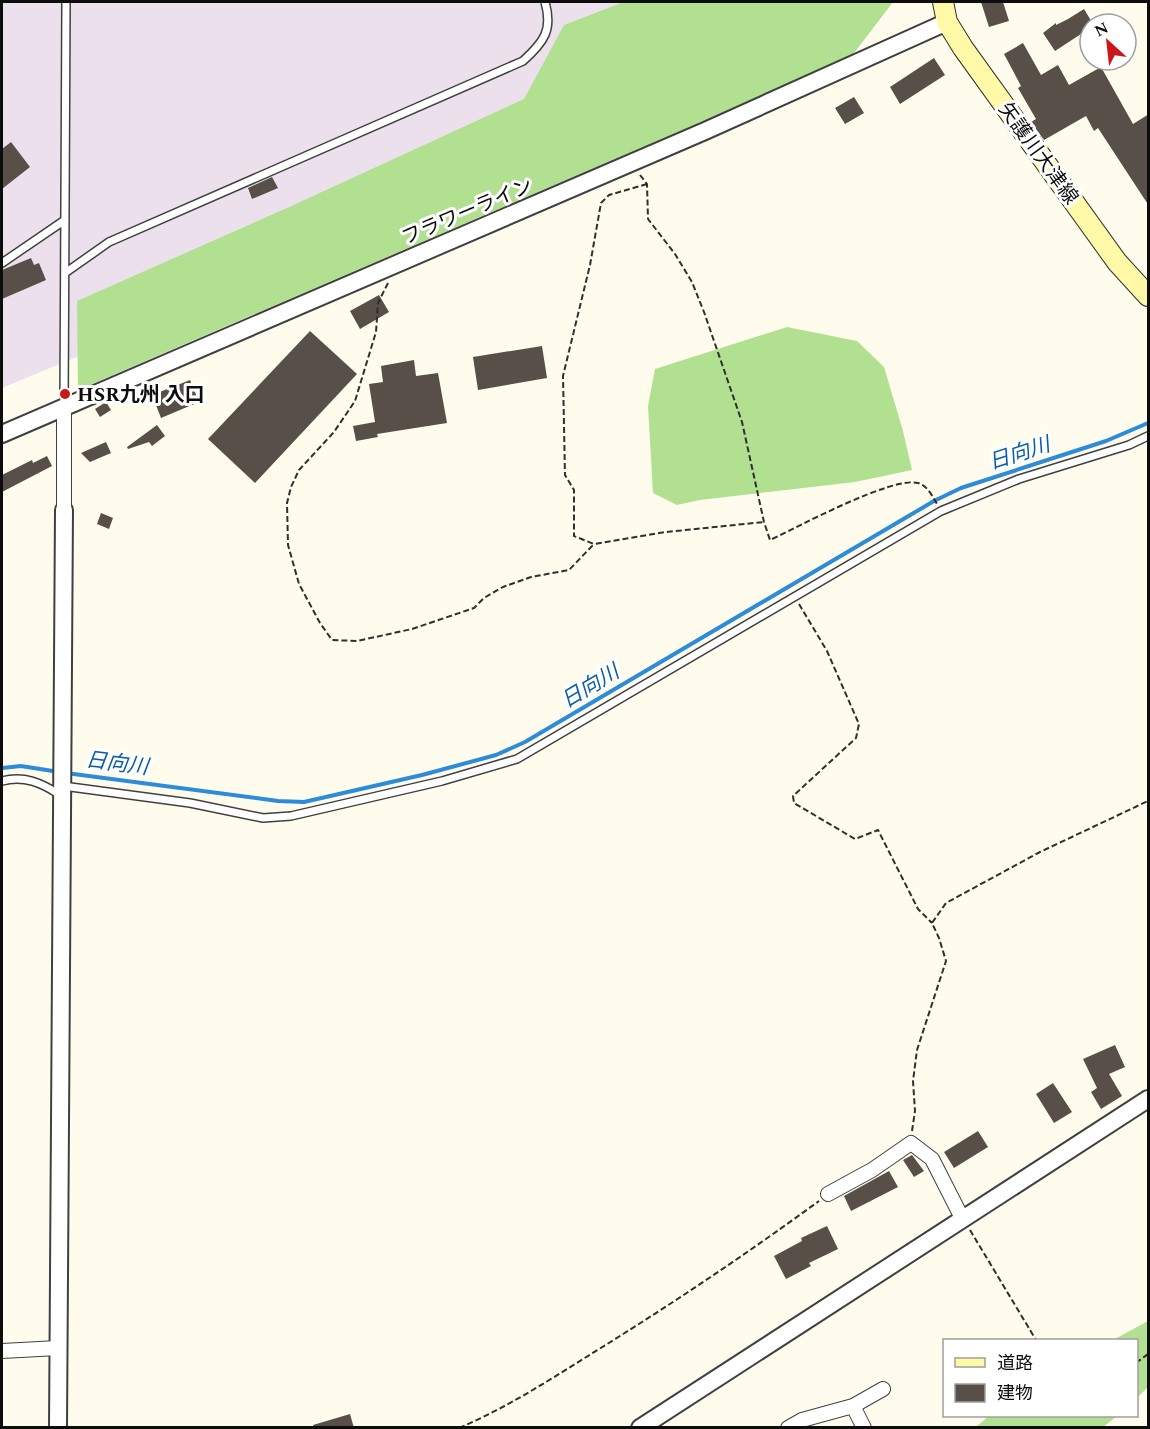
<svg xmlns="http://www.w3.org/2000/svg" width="1150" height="1429" font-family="Spectral,'Noto Sans JP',serif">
	<rect width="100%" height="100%" fill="#fffced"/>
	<path fill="#ece0ed" d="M2,2H850L833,43L2,388Z"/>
	<path fill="#b0e090" d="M624,2H893L851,57L78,390L77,301L287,208L524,99L564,25Z
		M787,327L857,341L884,367L903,431L912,470L855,482L700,500L677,505L653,493L648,406L655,369Z
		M1148,1321V1387L1137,1398L1136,1340H1113Z
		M989,1416H1117L1103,1427H976Z"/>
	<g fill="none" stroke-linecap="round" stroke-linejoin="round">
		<path stroke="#2c8cda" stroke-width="4" d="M2,768L21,766L59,772
			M66,773L278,801L304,802L422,775L496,755L525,742L934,501L961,488L1106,441L1148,423"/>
	</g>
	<path fill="#574f48" d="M981,2H1003L1009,21L989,27Z
		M1084,9L1090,19V47L1081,34L1055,51L1043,33L1056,23V25L1068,19Z
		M1023,43L1041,75L1058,65L1069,85L1101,67L1133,124L1149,114V206L1098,128L1094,131L1086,116L1044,140L1031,122L1036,119L1018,88L1021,86L1004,54Z
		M934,58L945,75L900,104L890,87Z
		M854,97L864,113L845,124L835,108Z
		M11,142L30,167L2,189V149Z
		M272,177L278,188L252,199L248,188Z
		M31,258L34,265L39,263L46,280L2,299V270Z
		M379,295L389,312L360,329L350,311Z
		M310,331L357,374L255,483L208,439Z
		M542,346L547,378L478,390L473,357Z
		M414,360L416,376L438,373L447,423L377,434L378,437L356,441L353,426L375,422L369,384L383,382L381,366Z
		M190,380L199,402L161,418L152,395Z
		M106,402L111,410L100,417L95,409Z
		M157,425L165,436L152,446L149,442L128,449L127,447Z
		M106,442L111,453L90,462L81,453Z
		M47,456L52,466L2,492V475L32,460L33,463Z
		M101,513L113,518L109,529L97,524Z
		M108,758L133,762L132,772L106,768Z
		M1115,1045L1125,1067L1109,1074L1122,1096L1101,1109L1091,1092L1097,1088L1083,1059Z
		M1053,1083L1072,1112L1054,1123L1036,1094Z
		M978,1131L988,1147L954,1168L944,1152Z
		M912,1155L924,1171L914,1177L903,1160Z
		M889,1171L898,1187L851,1211L844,1196Z
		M827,1226L838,1249L809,1263L811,1266L786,1279L774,1256L802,1241L801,1238Z
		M350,1414L354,1428H314L313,1425Z"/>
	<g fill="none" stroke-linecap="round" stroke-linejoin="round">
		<defs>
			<path id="service" d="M2,263L65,220
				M65,273L109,242L523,61C544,42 553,30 545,2
				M64,407L66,2
				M2,781C24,775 42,783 60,795
				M63,786L190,803L263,818L291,816L442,781L517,759L941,511L1019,479L1129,445L1148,436"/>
			<path id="minor" d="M64,510V407
				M828,1194L872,1170L911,1143L932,1159L962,1218
				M2,1351L58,1348
				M853,1406L883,1389
				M788,1428L802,1420L853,1406L864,1428"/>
			<path id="tertiary" d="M2,434L705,131L947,22
				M58,1428L64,510
				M640,1428L1148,1099"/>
			<path id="secondary" d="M943,2L947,22L963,48L1117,262L1148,296"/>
		</defs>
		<use href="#service" stroke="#404040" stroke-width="10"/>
		<use href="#minor" stroke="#404040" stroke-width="16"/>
		<use href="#tertiary" stroke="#404040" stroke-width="20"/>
		<use href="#secondary" stroke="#2f2f2f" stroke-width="22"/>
		<path stroke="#2f2f2f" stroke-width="2" stroke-dasharray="6 3" stroke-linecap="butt" d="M640,175L647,184L648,219L675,254L692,282L704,312L742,422L764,522L770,540C798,527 892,476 918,483C928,486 932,496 937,504
			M647,184L609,195L601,203L590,265L563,376L565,475L574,490V536L594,544L666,532L764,522
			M388,283L378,303L376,332L355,401L334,432L299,470L291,487L287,503L288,545L299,584L320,623L332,640L357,641L412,629L474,608L484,598L503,587L531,577L569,570L594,544
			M799,604L827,651L859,724L856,738L793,796L794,803L855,839L878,830L918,909L932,923
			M912,1131L915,1111L913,1081L917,1050L946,961L939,938L932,923L946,903L1040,852L1148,801
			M970,1230L1036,1340
			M1136,1363L1148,1354
			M459,1428C506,1408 548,1381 591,1354C669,1306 745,1255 819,1201"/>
		<use href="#service" stroke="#fff" stroke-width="7"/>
		<use href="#minor" stroke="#fff" stroke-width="14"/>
		<use href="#tertiary" stroke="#fff" stroke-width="16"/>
		<use href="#secondary" stroke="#fff9a8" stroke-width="20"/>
	</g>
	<circle fill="#cb1718" stroke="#fff" stroke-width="2" cx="65" cy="394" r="6"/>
	<g text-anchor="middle" stroke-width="6" stroke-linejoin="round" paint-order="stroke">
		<g font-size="20" fill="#0d0d0d" stroke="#fff">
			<text transform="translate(1039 153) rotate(54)" y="7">矢護川大津線</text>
			<text transform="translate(467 211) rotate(-23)" y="7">フラワーライン</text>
		</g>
		<g font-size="20" font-weight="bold" fill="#0d0d0d" stroke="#fff" text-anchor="start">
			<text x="77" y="401">HSR九州 入口</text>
		</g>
		<g font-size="21" font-style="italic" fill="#0a5dab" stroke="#fff">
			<text transform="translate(1019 453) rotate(-18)" y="7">日向川</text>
			<text transform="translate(590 686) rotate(-31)" y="7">日向川</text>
			<text transform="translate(117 763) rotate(7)" y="7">日向川</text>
		</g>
	</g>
	<rect width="1150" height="1429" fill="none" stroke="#0d0d0d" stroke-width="6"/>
	<rect x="943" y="1339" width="195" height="78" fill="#ffffff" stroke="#9e9e9e" stroke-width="1.5"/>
	<rect x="955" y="1358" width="30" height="9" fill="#fff9a8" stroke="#9e9e9e" stroke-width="1.5"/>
	<text x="997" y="1369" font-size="18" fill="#0d0d0d">道路</text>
	<rect x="955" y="1384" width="30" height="18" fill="#574f48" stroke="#9e9e9e" stroke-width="1.5"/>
	<text x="997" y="1399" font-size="18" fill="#0d0d0d">建物</text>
	<g transform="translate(1108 42) rotate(333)"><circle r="28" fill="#ffffff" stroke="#9e9e9e" stroke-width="1.5"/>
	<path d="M0-4.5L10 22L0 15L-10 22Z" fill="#cb1718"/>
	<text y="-9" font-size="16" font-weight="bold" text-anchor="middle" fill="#0d0d0d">N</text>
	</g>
</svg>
